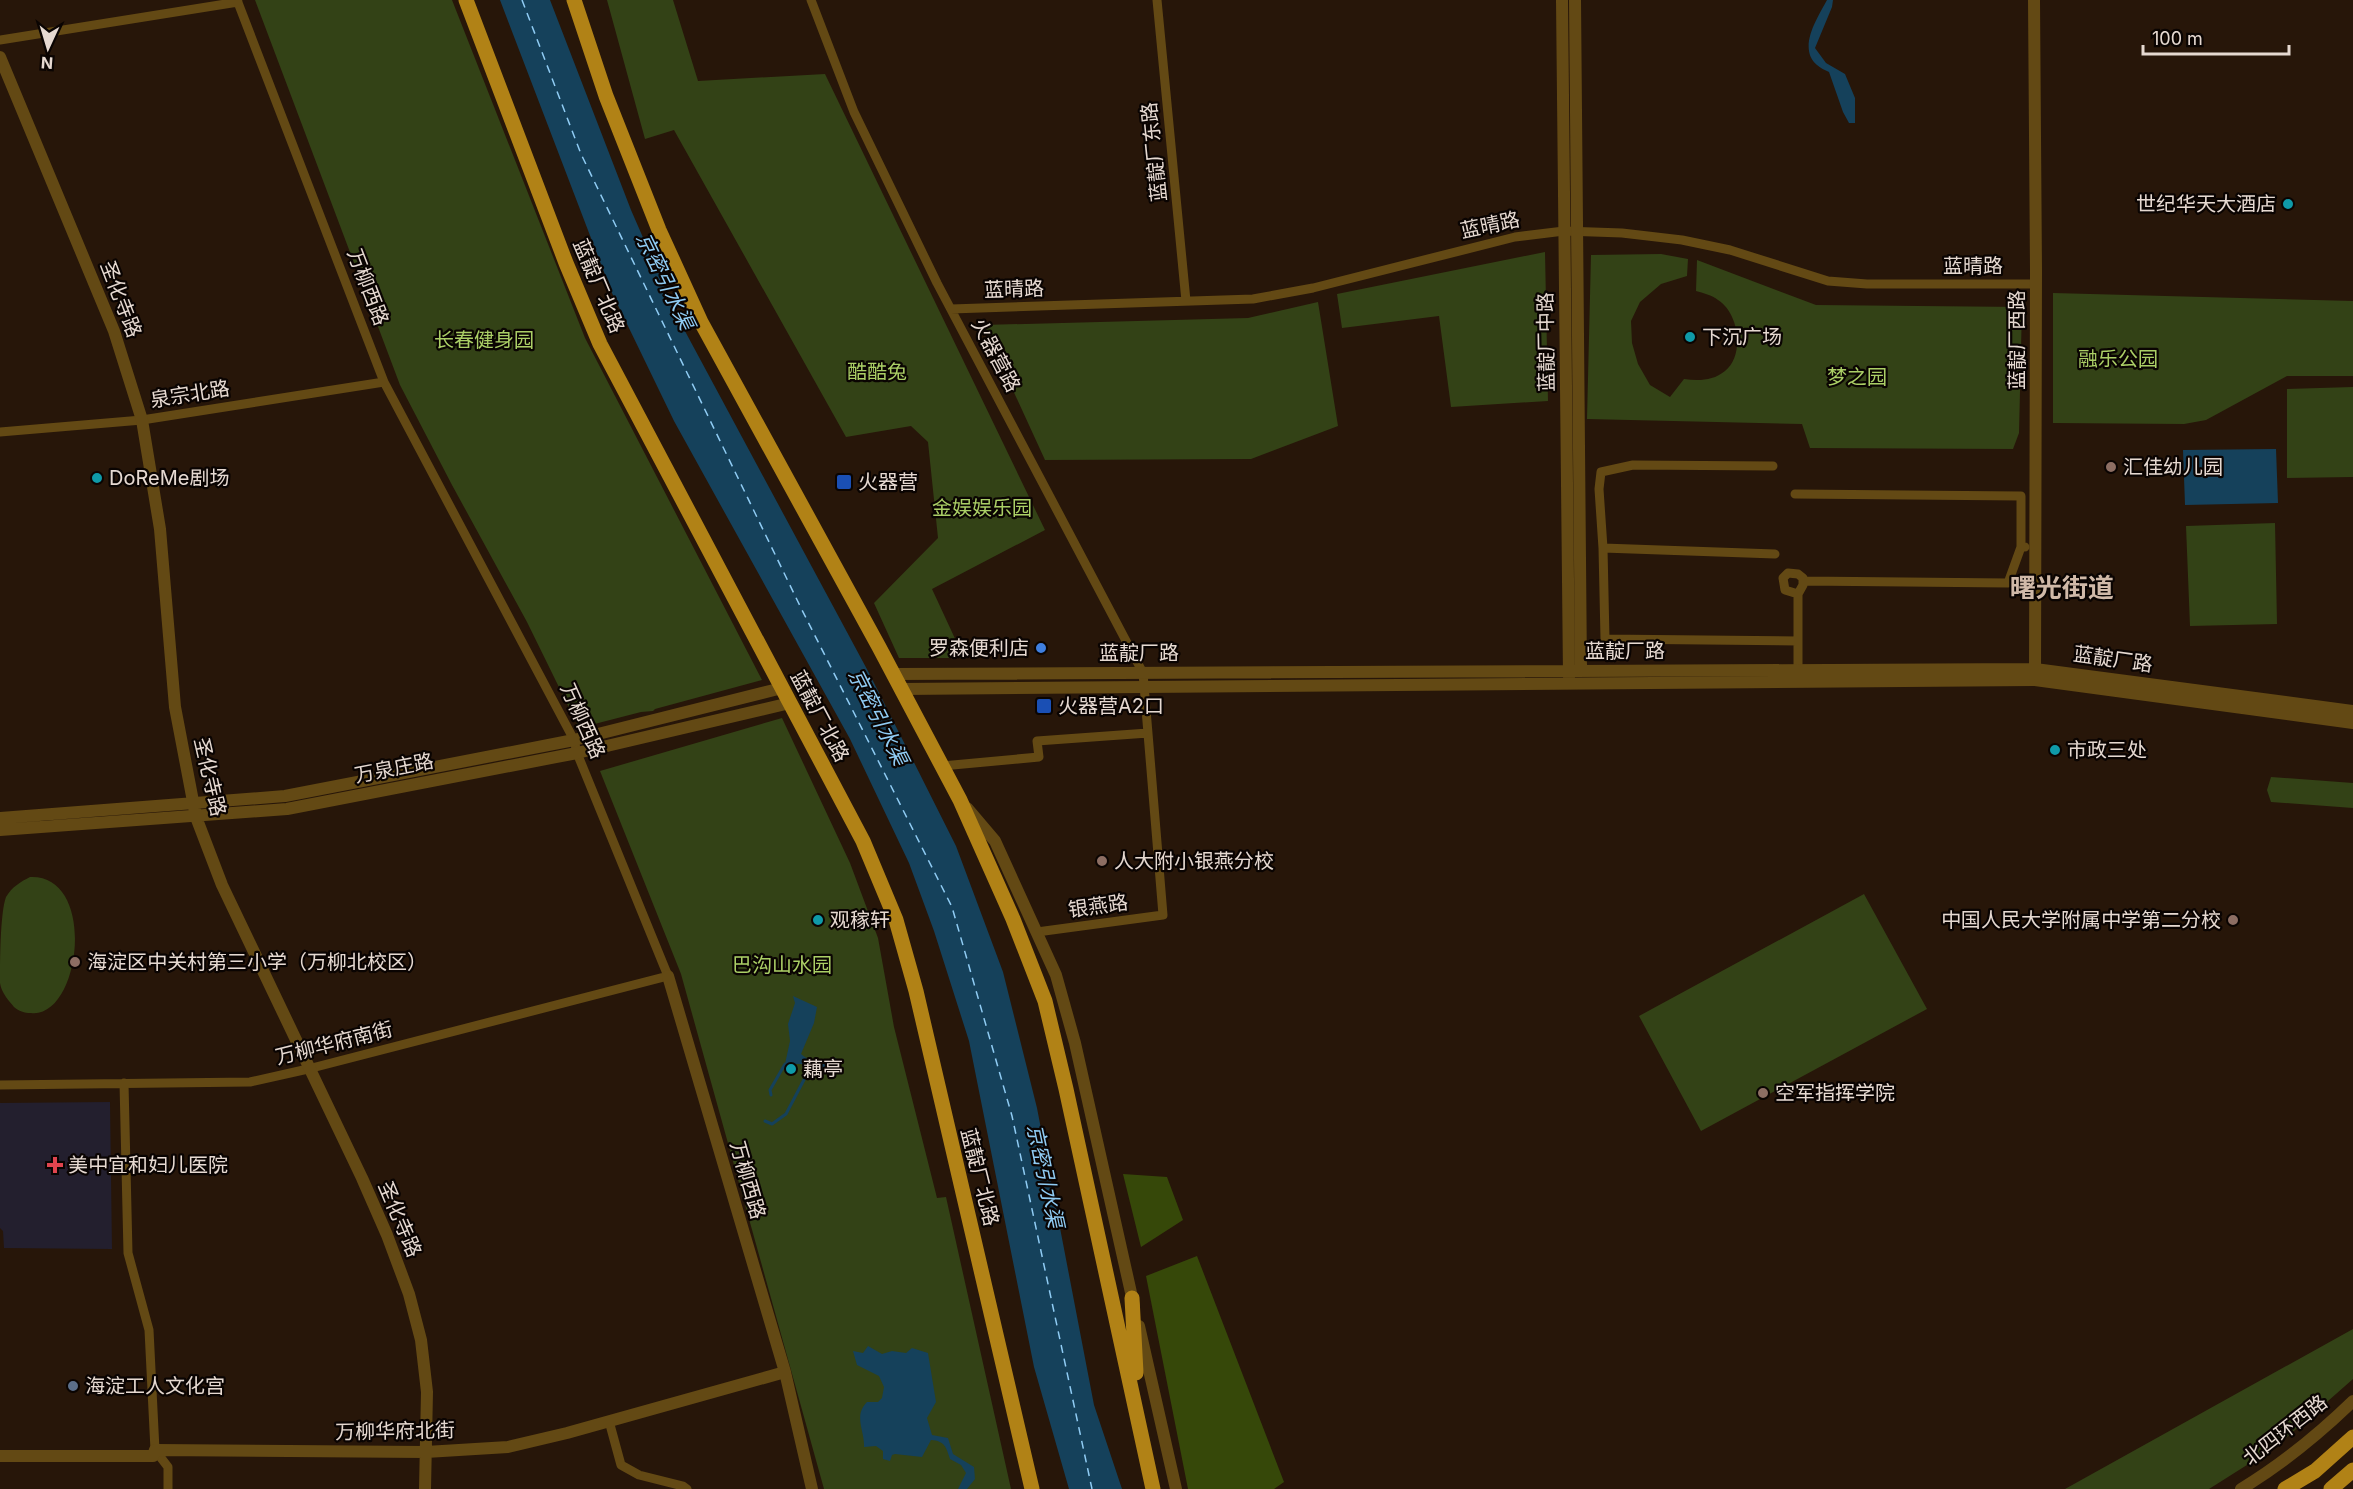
<svg xmlns="http://www.w3.org/2000/svg" width="2353" height="1489" font-family="Inter,'Noto Sans SC',sans-serif">
	<rect width="100%" height="100%" fill="#271609"/>
	<path fill="#231f2e" d="M110,1102L112,1249L4,1248L3,1231L0,1228V1103Z"/>
	<path fill="#334216" d="M255,0H452L585,338L762,680L655,709L653,711L641,712L579,728L527,622L452,485L400,385Z
		M607,0H673L698,81L825,74L1045,530L932,589L964,658H899L874,603L938,538L928,442L911,426L846,437L674,130L645,139Z
		M1545,252L1548,401L1451,407L1439,316L1342,328L1337,294Z
		M1661,254L1688,259L1687,276L1661,284L1640,302L1631,321L1632,343L1638,364L1650,385L1670,397L1684,379C1698,381 1713,381 1725,371C1745,355 1739,313 1718,300C1712,295 1703,293 1696,291L1697,260L1816,305L2022,307L2019,433L2013,449L1810,448L1802,424L1587,419L1591,255Z
		M2053,293L2353,301V376H2287L2206,420L2184,424L2053,423Z
		M1318,302L1338,426L1251,459L1045,460L983,325L1248,318Z
		M2353,387V477L2287,478V389Z
		M2275,523L2277,624L2190,626L2186,526Z
		M782,718L850,863L878,938L894,1027L937,1198L946,1197L1011,1489H824L681,974L600,771Z
		M2271,777L2353,783V808L2271,802L2267,790Z
		M30,877C98,874 81,1019 31,1013C24,1013 19,1011 14,1007C9,1001 1,992 0,983C0,965 0,913 6,897C12,887 20,882 30,877Z
		M1864,894L1927,1009L1701,1131L1639,1016Z
		M2353,1329V1379L2277,1446L2209,1489H2065Z"/>
	<path fill="#364809" d="M1123,1174L1167,1177L1183,1220L1141,1247Z
		M1197,1256L1284,1482L1274,1489H1188L1146,1276Z"/>
	<path fill="#15415b" d="M500,0H550L631,210L679,320L869,673L956,846L1003,972L1037,1108L1094,1405L1122,1489H1069L1034,1367L969,1041L934,931L909,863L850,739L674,421L612,293Z
		M1827,0H1833L1832,7L1815,48L1826,63L1845,74L1855,98V123H1849L1843,112L1829,72C1825,70 1820,68 1817,65C1797,48 1818,17 1827,0Z
		M2276,449L2278,503L2185,505L2183,450Z
		M793,996L817,1007L814,1023L801,1054C812,1064 822,1061 836,1058L840,1066L839,1069L836,1067V1072L834,1074L827,1070L808,1075L802,1064H785L790,1041L788,1024L795,1003Z
		M868,1346L882,1354L892,1351L906,1353L912,1348L928,1353L936,1402L927,1418L932,1435L948,1438L953,1454L974,1467L975,1479L967,1489H958L966,1473L961,1465L950,1459C946,1447 945,1441 931,1440L922,1457L895,1454L892,1455L890,1461L883,1459V1451L876,1446L864,1447C865,1431 853,1416 867,1402H878L882,1398L884,1387L879,1376L857,1365L853,1351L863,1353Z"/>
	<g fill="none" stroke-linecap="round" stroke-linejoin="round">
		<path stroke="#15415b" stroke-width="3" d="M771,1095L770,1090L785,1064
			M765,1121L772,1124L786,1114L807,1074"/>
		<path stroke="#90ccf4" stroke-width="1.5" stroke-dasharray="8 6" stroke-linecap="butt" d="M522,0L581,154L801,608L952,907L1012,1116L1092,1489"/>
		<path stroke="#634914" stroke-width="9" d="M811,0L854,112L937,283L1143,673L1163,915L1037,932
			M1157,0L1186,301
			M0,40L238,2
			M951,309L1253,299L1313,288L1515,237L1564,231L1622,233L1682,240L1730,250L1828,281L1867,284H2036
			M0,432L142,420L384,382
			M1773,466L1633,465L1601,472L1599,489L1603,548L1775,554
			M1795,494L2021,496V547
			M1603,548L1605,639L1798,641
			M1803,581L2008,583L2021,547H2025
			M1798,594L1785,590L1783,578L1788,573L1798,574L1803,578V585L1798,594V670L1801,674
			M942,766L1039,757L1037,741L1148,733
			M124,1083L128,1253L149,1330L155,1450L168,1467V1489
			M0,1085L250,1082L308,1069L668,976L577,753L574,740L384,382L237,0
			M609,1421L621,1465L639,1475L683,1486L687,1489"/>
		<path stroke="#634914" stroke-width="12" d="M1562,0L1569,677
			M1575,0L1581,671
			M2034,0L2036,271L2035,677
			M0,57L114,331L142,420L160,529L175,707L196,817L222,885L362,1178L387,1235L409,1294L421,1340L427,1392L425,1489
			M894,674L2035,669L2353,711
			M902,689L2035,680L2353,723
			M967,808L995,841L1056,975L1075,1043L1134,1306
			M0,818L285,796L574,740L782,688
			M0,830L287,809L577,753L790,703
			M668,976L785,1372L812,1489
			M1139,1326L1176,1489
			M0,1456H153L155,1450L426,1452L508,1447L567,1433L785,1372
			M2241,1489C2282,1464 2318,1435 2353,1401"/>
		<path stroke="#b18216" stroke-width="15" d="M466,0L566,263L600,344L863,841L896,920L916,991L1032,1489
			M574,0L606,96L659,230L701,322L879,647L960,800L1013,919L1045,1001L1066,1089L1153,1489
			M1132,1298L1136,1373
			M2285,1489L2315,1471L2353,1437
			M2331,1489L2353,1470"/>
	</g>
	<g fill="#0f9aa8" stroke="#0a0402" stroke-width="2">
		<circle cx="2288" cy="204" r="6"/>
		<circle cx="1690" cy="337" r="6"/>
		<circle cx="97" cy="478" r="6"/>
		<circle cx="2055" cy="750" r="6"/>
		<circle cx="818" cy="920" r="6"/>
		<circle cx="791" cy="1069" r="6"/>
	</g>
	<g fill="#8d6e63" stroke="#0a0402" stroke-width="2">
		<circle cx="2111" cy="467" r="6"/>
		<circle cx="1102" cy="861" r="6"/>
		<circle cx="2233" cy="920" r="6"/>
		<circle cx="75" cy="962" r="6"/>
		<circle cx="1763" cy="1093" r="6"/>
	</g>
	<g fill="#1a4fb4" stroke="#0a0402" stroke-width="2">
		<rect x="836" y="474" width="16" height="16" rx="3"/>
		<rect x="1036" y="698" width="16" height="16" rx="3"/>
	</g>
	<circle fill="#3f7fe0" stroke="#0a0402" stroke-width="2" cx="1041" cy="648" r="6"/>
	<path fill="#e0444e" stroke="#0a0402" stroke-width="2" d="M52 1156h6v6h6v6h-6v6h-6v-6h-6v-6h6z"/>
	<circle fill="#5c6f8a" stroke="#0a0402" stroke-width="2" cx="73" cy="1386" r="6"/>
	<g text-anchor="middle" stroke-width="4.5" stroke-linejoin="round" paint-order="stroke">
		<g font-size="20" fill="#e6d9d1" stroke="#0a0402">
			<text transform="translate(1154 152) rotate(-96)" y="7">蓝靛厂东路</text>
			<text transform="translate(1490 225) rotate(-12)" y="7">蓝晴路</text>
			<text x="1973" y="273">蓝晴路</text>
			<text transform="translate(599 286) rotate(67)" y="7">蓝靛厂北路</text>
			<text transform="translate(368 287) rotate(69)" y="7">万柳西路</text>
			<text transform="translate(1014 289) rotate(-2)" y="7">蓝晴路</text>
			<text transform="translate(121 299) rotate(69)" y="7">圣化寺路</text>
			<text transform="translate(2017 340) rotate(-90)" y="7">蓝靛厂西路</text>
			<text transform="translate(1546 342) rotate(-91)" y="7">蓝靛厂中路</text>
			<text transform="translate(996 355) rotate(62)" y="7">火器营路</text>
			<text transform="translate(190 394) rotate(-9)" y="7">泉宗北路</text>
			<text x="1625" y="658">蓝靛厂路</text>
			<text x="1139" y="660">蓝靛厂路</text>
			<text transform="translate(2113 659) rotate(8)" y="7">蓝靛厂路</text>
			<text transform="translate(820 716) rotate(62)" y="7">蓝靛厂北路</text>
			<text transform="translate(583 721) rotate(66)" y="7">万柳西路</text>
			<text transform="translate(394 768) rotate(-11)" y="7">万泉庄路</text>
			<text transform="translate(210 777) rotate(77)" y="7">圣化寺路</text>
			<text transform="translate(1098 906) rotate(-8)" y="7">银燕路</text>
			<text transform="translate(334 1043) rotate(-14)" y="7">万柳华府南街</text>
			<text transform="translate(980 1177) rotate(76)" y="7">蓝靛厂北路</text>
			<text transform="translate(748 1180) rotate(74)" y="7">万柳西路</text>
			<text transform="translate(400 1219) rotate(67)" y="7">圣化寺路</text>
			<text transform="translate(2285 1430) rotate(-38)" y="7">北四环西路</text>
			<text transform="translate(395 1431) rotate(-1)" y="7">万柳华府北街</text>
		</g>
		<g font-size="20" fill="#e6d9d1" stroke="#0a0402" text-anchor="start">
			<text x="2276" y="211" text-anchor="end">世纪华天大酒店</text>
			<text x="1702" y="344">下沉广场</text>
			<text x="2123" y="474">汇佳幼儿园</text>
			<text x="109" y="485">DoReMe剧场</text>
			<text x="858" y="489">火器营</text>
			<text x="1029" y="655" text-anchor="end">罗森便利店</text>
			<text x="1058" y="713">火器营A2口</text>
			<text x="2067" y="757">市政三处</text>
			<text x="1114" y="868">人大附小银燕分校</text>
			<text x="830" y="927">观稼轩</text>
			<text x="2221" y="927" text-anchor="end">中国人民大学附属中学第二分校</text>
			<text x="87" y="969">海淀区中关村第三小学（万柳北校区）</text>
			<text x="803" y="1076">藕亭</text>
			<text x="1775" y="1100">空军指挥学院</text>
			<text x="68" y="1172">美中宜和妇儿医院</text>
			<text x="85" y="1393">海淀工人文化宫</text>
		</g>
		<g font-size="20" fill="#abcf66" stroke="#0a0402">
			<text x="484" y="347">长春健身园</text>
			<text x="2118" y="366">融乐公园</text>
			<text x="877" y="379">酷酷兔</text>
			<text x="1857" y="384">梦之园</text>
			<text x="982" y="515">金娱娱乐园</text>
			<text x="782" y="972">巴沟山水园</text>
		</g>
		<g font-size="21" font-style="italic" fill="#90ccf4" stroke="#0a0402">
			<text transform="translate(665 281) rotate(64)" y="7">京密引水渠</text>
			<text transform="translate(878 717) rotate(63)" y="7">京密引水渠</text>
			<text transform="translate(1045 1176) rotate(78)" y="7">京密引水渠</text>
		</g>
		<g font-size="26" font-weight="bold" fill="#d0b9a8" stroke="#0a0402">
			<text x="2062" y="597">曙光街道</text>
		</g>
	</g>
	<g transform="translate(48 48) rotate(184)" stroke="#0a0402" stroke-width="4.5" paint-order="stroke">
	<path d="M0-4.5L10 22L0 15L-10 22Z" fill="#e6d9d1"/>
	<text y="-9" font-size="16" font-weight="bold" text-anchor="middle" fill="#e6d9d1">N</text>
	</g>
	<path d="M2143 45v9h146v-9" fill="none" stroke="#e6d9d1" stroke-width="3"/>
	<text x="2152" y="45" font-size="18" fill="#e6d9d1" stroke="#0a0402" stroke-width="4.5" paint-order="stroke">100 m</text>
</svg>
